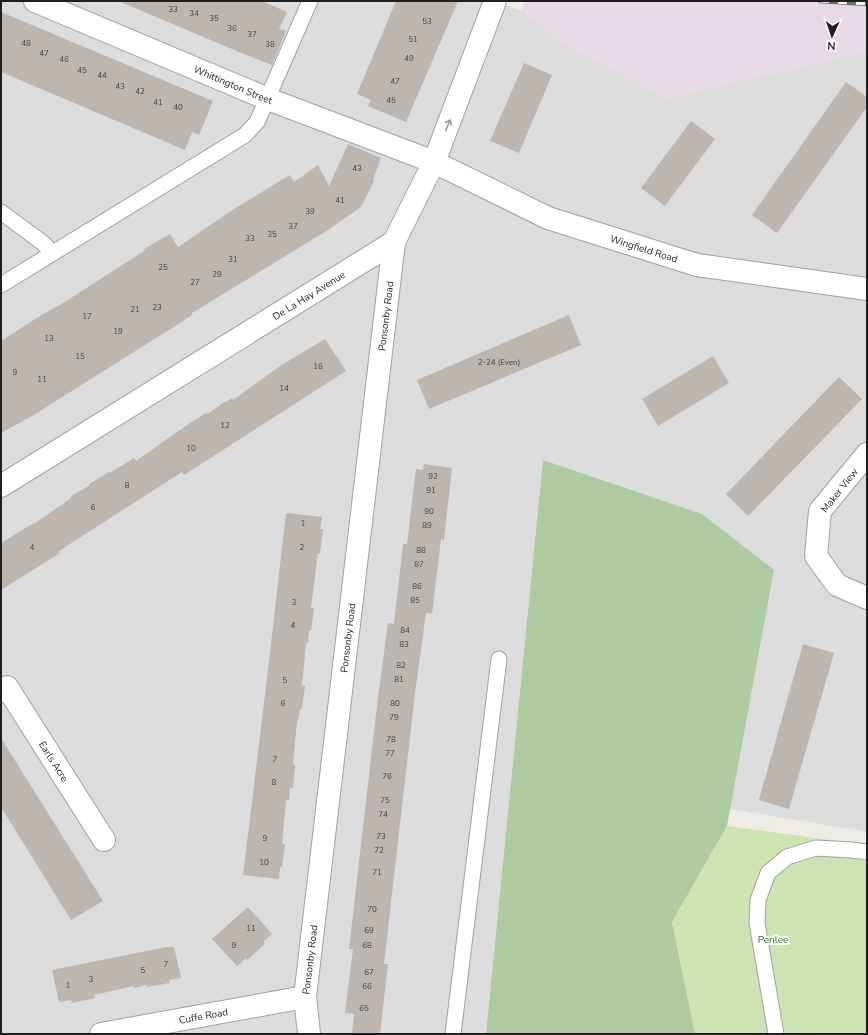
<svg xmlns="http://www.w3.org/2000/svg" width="868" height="1035" font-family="'Nunito Sans',sans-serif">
	<rect width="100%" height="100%" fill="#efece7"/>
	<path fill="#dddcdc" d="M1,1H495L522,11L568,46L668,98L867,51V832L730,809L774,570L543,460L486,1034H1Z"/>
	<path fill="#e7d9e5" d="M524,1H867V51L668,98L568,46L522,11Z"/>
	<path fill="#cce4b2" d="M727,826L867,845V1034H695L672,922Z"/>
	<path fill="#adcaa0" d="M543,460L702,514L774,570L727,826L672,922L695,1034H486Z"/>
	<path fill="#bcb5b0" d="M118,1H262L287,12L279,29L286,31L272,65L239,52Z
		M396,1H458L406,122L368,106L371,100L357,94Z
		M1,12L213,101L199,135L192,132L185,150L1,72Z
		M524,63L552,75L519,153L490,141Z
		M846,82L867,97V107L777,233L752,215Z
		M691,121L715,139L665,206L641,188Z
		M348,144L381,158L373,180L374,181L361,207L328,230L192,313V315L177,325L32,416L1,433V341L43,314L60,305L144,251L143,250L156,242L170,234L178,247L234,209L290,175L294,182L318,165L329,186Z
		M569,315L581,345L429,409L417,380Z
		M325,339L346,371L184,475L182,472L59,551L60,553L1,590V543L32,524H34L71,498V496L89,486V484L109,472L110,473L134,458L136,461L187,425L206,413L208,414L224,402H226L232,398L233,400L280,366Z
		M713,356L729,383L658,426L642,399Z
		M839,377L862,399L748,516L726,494Z
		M424,464L452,468L444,540L441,539L432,614L426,613L415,693L384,964H388L380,1034H352L354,1014L345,1013L353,949H349L378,697L388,623L394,624L403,544H407L416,469L423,470Z
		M286,513L322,517L320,529H323L320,553H318L311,608H314L311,631H309L308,643H306L302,686H305L302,709H300L298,721H297L293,765H295L293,788H290L289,800H286L282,844H285L282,867H280L279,879L243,875L268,670Z
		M803,644L834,653L789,809L759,800Z
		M1,738L103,901L71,920L1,807Z
		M248,907L272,934L263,942L265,944L247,960L246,958L237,966L212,939Z
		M166,947H174L181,978L169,980L170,983L147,987L146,985L134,988V986L94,995L95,998L72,1003L71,1000L59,1002L52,970Z"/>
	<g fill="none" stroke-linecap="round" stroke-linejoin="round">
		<defs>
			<path id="service" d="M1,212L43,243L53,253
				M1,285L245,135L257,122L310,1
				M453,1034L499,659
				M776,1034L757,923L758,900L768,873L787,857L816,848L851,850L867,852"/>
			<g id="minor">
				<path id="s1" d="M35,1L268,99L434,162L548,218L697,265L867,289"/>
				<path d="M867,454L820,511L816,556L837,585L867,598"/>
				<path id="s2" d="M1,486L394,242L434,162L495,1"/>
				<path id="s3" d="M1,691L7,687L104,840"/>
				<path id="s4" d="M101,1034L305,997"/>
				<path id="s5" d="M309,1034L305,997L394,242"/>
			</g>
		</defs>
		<use href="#service" stroke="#a0a0a0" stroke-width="17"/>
		<use href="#minor" stroke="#a0a0a0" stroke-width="24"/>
		<use href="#service" stroke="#fff" stroke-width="15"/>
		<use href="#minor" stroke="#fff" stroke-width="22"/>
		<defs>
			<path id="rail" d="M820,1L867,4"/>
		</defs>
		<use href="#rail" stroke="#6d6d6d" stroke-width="4.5"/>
		<use href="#rail" stroke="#fff" stroke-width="3" stroke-dasharray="9" stroke-linecap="butt"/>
	</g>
	<defs><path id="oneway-shaft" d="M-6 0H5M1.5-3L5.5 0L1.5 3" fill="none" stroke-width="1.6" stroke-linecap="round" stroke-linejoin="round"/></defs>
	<use stroke="#9a9a9a" href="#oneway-shaft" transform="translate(448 125) rotate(-69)"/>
	<g text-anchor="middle" stroke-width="4" stroke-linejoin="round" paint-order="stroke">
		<g font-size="8" fill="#464443">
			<text x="173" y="12">33</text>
			<text x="194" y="16">34</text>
			<text x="214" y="21">35</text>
			<text x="427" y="24">53</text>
			<text x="232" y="31">36</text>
			<text x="252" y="37">37</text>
			<text x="413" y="42">51</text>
			<text x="26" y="46">48</text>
			<text x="270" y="47">38</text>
			<text x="44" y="56">47</text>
			<text x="409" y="61">49</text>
			<text x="64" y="62">46</text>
			<text x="82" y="73">45</text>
			<text x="102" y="78">44</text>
			<text x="395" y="84">47</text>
			<text x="120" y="89">43</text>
			<text x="140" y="94">42</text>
			<text x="391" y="103">45</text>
			<text x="158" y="105">41</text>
			<text x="178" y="110">40</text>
			<text x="357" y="171">43</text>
			<text x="340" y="203">41</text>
			<text x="310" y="214">39</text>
			<text x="293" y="229">37</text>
			<text x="272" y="237">35</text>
			<text x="250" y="241">33</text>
			<text x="233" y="262">31</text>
			<text x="163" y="270">25</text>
			<text x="217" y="277">29</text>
			<text x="195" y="285">27</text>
			<text x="157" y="310">23</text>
			<text x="135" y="312">21</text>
			<text x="87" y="319">17</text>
			<text x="118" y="334">19</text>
			<text x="49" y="341">13</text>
			<text x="80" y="359">15</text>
			<text x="499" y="365">2-24 (Even)</text>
			<text x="318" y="369">16</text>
			<text x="15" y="375">9</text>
			<text x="42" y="382">11</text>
			<text x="284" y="391">14</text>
			<text x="225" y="428">12</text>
			<text x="191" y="451">10</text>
			<text x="433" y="479">92</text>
			<text x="127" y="488">8</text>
			<text x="431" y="493">91</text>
			<text x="93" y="510">6</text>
			<text x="429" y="514">90</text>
			<text x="303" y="526">1</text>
			<text x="427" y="528">89</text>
			<text x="32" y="550">4</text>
			<text x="302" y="550">2</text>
			<text x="421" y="553">88</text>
			<text x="419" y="567">87</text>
			<text x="417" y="589">86</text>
			<text x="415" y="603">85</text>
			<text x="294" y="605">3</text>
			<text x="293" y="628">4</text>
			<text x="405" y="633">84</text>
			<text x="404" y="647">83</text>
			<text x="401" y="668">82</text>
			<text x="399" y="682">81</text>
			<text x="285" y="683">5</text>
			<text x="283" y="706">6</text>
			<text x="395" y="706">80</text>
			<text x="394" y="720">79</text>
			<text x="391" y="742">78</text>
			<text x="390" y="756">77</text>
			<text x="275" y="762">7</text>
			<text x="387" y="779">76</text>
			<text x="274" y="785">8</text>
			<text x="385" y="803">75</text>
			<text x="383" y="817">74</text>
			<text x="381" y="839">73</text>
			<text x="265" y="841">9</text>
			<text x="379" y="853">72</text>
			<text x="264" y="865">10</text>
			<text x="377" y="875">71</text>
			<text x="372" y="912">70</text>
			<text x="251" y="931">11</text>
			<text x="369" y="933">69</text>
			<text x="234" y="948">9</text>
			<text x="367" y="948">68</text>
			<text x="166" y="967">7</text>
			<text x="143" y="973">5</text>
			<text x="369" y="975">67</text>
			<text x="91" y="982">3</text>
			<text x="68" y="988">1</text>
			<text x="367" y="989">66</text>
			<text x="364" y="1011">65</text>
		</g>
		<g font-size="10" fill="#1f1f1f" stroke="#fff">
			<text dy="4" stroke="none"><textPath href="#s1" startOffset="215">Whittington Street</textPath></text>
			<text dy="4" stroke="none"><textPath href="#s1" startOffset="658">Wingfield Road</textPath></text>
			<text dy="4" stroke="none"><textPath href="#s2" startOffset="362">De La Hay Avenue</textPath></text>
			<text dy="4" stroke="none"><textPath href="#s5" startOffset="723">Ponsonby Road</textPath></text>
			<text transform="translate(839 490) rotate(-52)" y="4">Maker View</text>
			<text dy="4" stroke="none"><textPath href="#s5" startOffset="399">Ponsonby Road</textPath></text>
			<text dy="4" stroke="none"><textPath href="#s3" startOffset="95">Earls Acre</textPath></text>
			<text dy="4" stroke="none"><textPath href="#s5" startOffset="75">Ponsonby Road</textPath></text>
			<text dy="4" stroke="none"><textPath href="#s4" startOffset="104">Cuffe Road</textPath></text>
		</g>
		<g font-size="10" fill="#17731c" stroke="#fff">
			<text x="773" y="943">Penlee</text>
		</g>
	</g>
	<rect width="868" height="1035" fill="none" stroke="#1f1f1f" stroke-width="4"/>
	<g transform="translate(832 36) rotate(183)" stroke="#ffffff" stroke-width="3" paint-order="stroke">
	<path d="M0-3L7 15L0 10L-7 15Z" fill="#1f1f1f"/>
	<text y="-6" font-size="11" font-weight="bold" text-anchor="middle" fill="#1f1f1f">N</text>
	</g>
</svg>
